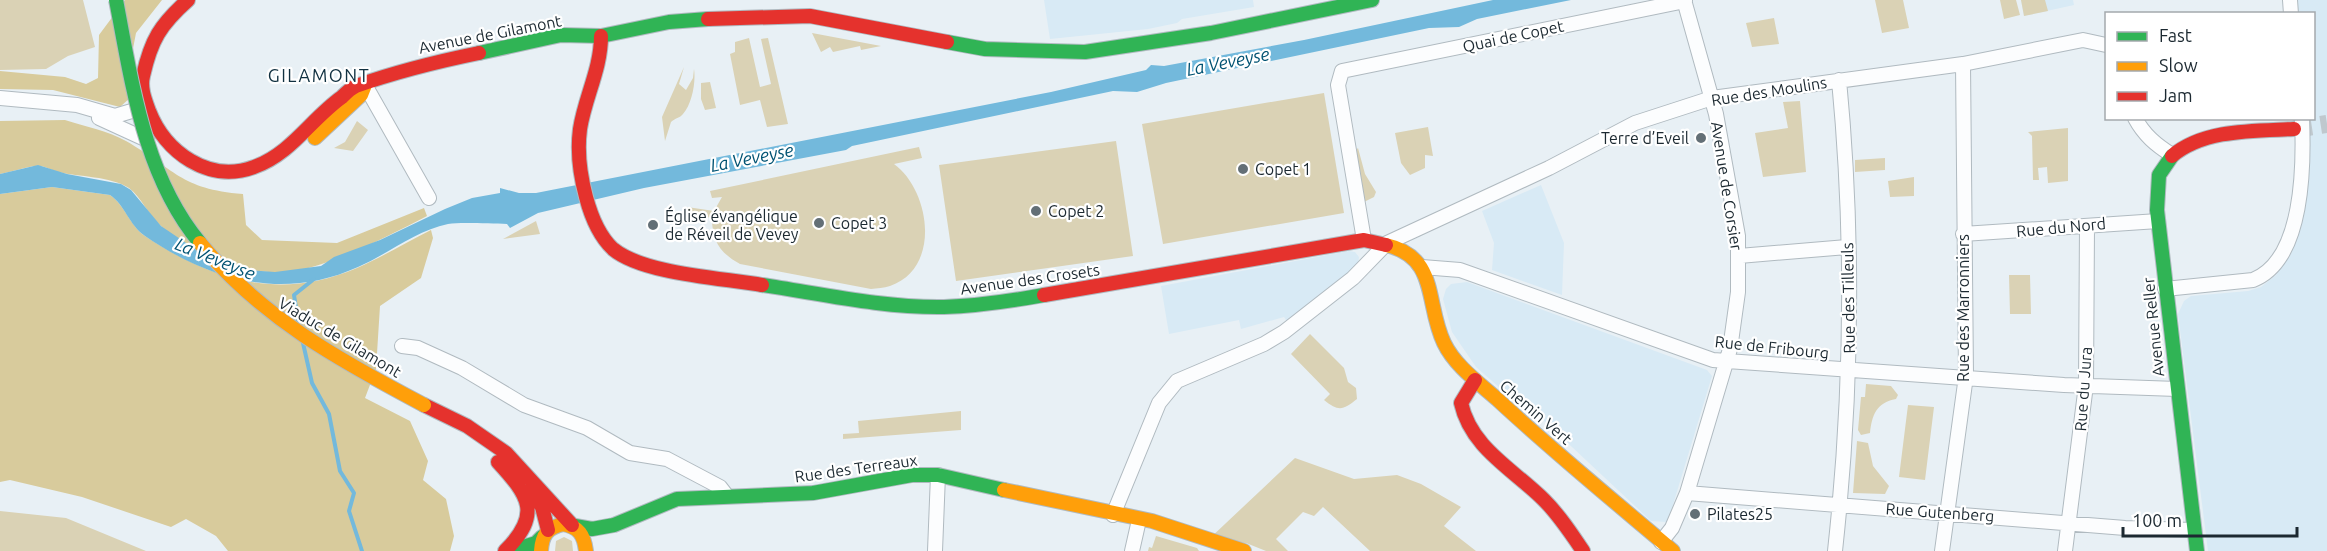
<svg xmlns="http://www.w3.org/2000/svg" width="2327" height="551" font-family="Ubuntu,sans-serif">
	<rect width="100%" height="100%" fill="#e8f0f5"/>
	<path fill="#d8eaf5" d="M1044,0H1253L1254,7L1182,19L1177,23L1148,29L1050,39Z
		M2021,0H2073L2074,5L2024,16Z
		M2294,0H2327V551H2208L2178,314L2184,301L2191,296L2248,291L2261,287L2276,275L2291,254L2296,234L2305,119L2314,118V14L2295,13Z
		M1541,185L1564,243L1562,295L1492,270L1494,243L1482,211Z
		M1349,251L1355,252L1359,257L1358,264L1323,298L1288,323L1284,317L1241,329L1239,320L1169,334L1161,286Z
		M1467,282L1707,370L1712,376L1669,518L1666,522L1651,521L1541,418L1539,422L1476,367L1452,332L1443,299L1446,289L1451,284Z"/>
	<path fill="#dad2b5" d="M0,0H83L95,47L68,56L46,69L0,70Z
		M1875,0H1903L1909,28L1882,33Z
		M2000,0H2016L2020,15L2004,19Z
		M2021,0H2045L2048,11L2024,16Z
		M1774,18L1779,44L1752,47L1746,23Z
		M812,33L881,46L861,50L860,46L833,52L830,47L821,52Z
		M749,38L760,87L771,84L761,39L768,38L788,124L767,127L760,100L740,105L730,54L735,52V42Z
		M684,67L679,84L686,90L693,78L694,69C696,82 692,104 683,114C680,118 675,118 671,122L665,141L662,117Z
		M710,82L716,108L705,110L701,99V83Z
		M1324,93L1344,213L1163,244L1142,124Z
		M1800,101L1806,172L1763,177L1755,133L1788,128L1783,102Z
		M357,121L368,130L353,151L334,148L345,142Z
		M1428,127L1433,156L1425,155V168L1410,175L1401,163L1395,133Z
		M2068,128V181L2048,183L2047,167L2038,168L2039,180H2033L2032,136L2028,132Z
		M1116,141L1133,256L956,281L939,165Z
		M919,147L922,158L894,164C930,190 942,268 890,286C884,288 877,288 871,289L740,264C720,253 712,241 712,218L689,214L687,207L714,211L722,197L712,198L710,191Z
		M1358,148L1365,174L1376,192L1374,197L1364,202L1354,152Z
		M1885,158V170L1855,172V160Z
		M1914,177V196L1890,197L1888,181Z
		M536,221L540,234L503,239Z
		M2009,275H2030L2031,314H2010Z
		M1310,334L1344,368L1348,382L1356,388L1357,399C1343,410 1339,412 1324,400L1330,394L1291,354Z
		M1866,384L1891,386L1898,395L1896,399C1876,403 1872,415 1870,433L1861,435L1858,430L1861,397H1865Z
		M1908,405L1934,407L1925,480L1899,477Z
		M961,411V430L843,439V434L859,433L858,421Z
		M1857,441L1868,443L1873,466L1889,486L1885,494L1853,493Z
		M1295,458L1354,479L1397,475L1421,484L1461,507L1444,526L1476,551H1370L1323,507L1314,516L1303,512L1276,539L1288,551H1266L1246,543L1208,540Z
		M0,511L66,518L146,551H0Z
		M1156,536L1197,548L1199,551H1148L1149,547L1152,548Z
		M564,537L572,541L573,551H555L556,541Z"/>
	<path fill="#d8cb9c" d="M125,0H162L136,33L132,54L131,97L120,107L53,90L0,89V71L65,77L86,84L98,78L99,35Z
		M65,120C84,126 108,131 126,141C175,169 180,189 243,194L246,225L262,240L337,243L424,208L427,216C388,236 330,267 288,272C245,276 193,254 161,226C149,216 141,197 129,188C110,176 79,177 58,172C51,170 43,165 36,166C24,167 12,172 0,174V121Z
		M52,187L110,195C125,205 130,226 145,236C214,281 279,301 357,268C382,257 407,242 431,230L433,238L421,278L380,306L376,369L365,398L410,421L428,461L423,480L446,499L454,536L450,551H228L216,536L186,519L171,527L82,497L10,480L0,482V194Z"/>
	<path fill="#73b9dc" d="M1493,0H1571L1477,19L1459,27L1429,28L1166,83L1137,92L1113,91L852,146L846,150L644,188L538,213L510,228L507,224C492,224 462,222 448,224C417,230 388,254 358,267C283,301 211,281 145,236C129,225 125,205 110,195L52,187L0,194V174L38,165L67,174L121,184L131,190L161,226L192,247L247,270L275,272L321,266L334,257L380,240L445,209L472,198L500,193V188L519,193H536L1051,92L1146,70L1151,65L1164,66L1304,40Z"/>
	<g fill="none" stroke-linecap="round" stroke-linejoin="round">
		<path stroke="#73b9dc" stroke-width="4" d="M299,327L294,295L314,279
			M303,343L312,383L329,414L340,471L354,493L349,511L362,551"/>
		<path stroke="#bfc8ce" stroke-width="18" stroke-dasharray="18 9" stroke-linecap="butt" d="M2294,129L2327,124"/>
		<defs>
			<path id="street" d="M2290,0L2291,14
				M365,85L429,198
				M0,98L77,105L115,116L135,110
				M99,118L147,140
				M2135,118C2144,135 2156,145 2172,155
				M1963,234L2158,221
				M1364,240L1338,85L1342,71L1685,1
				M1739,256L1847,247
				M1422,267L1460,270L1713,360L2064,385L2177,389
				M2165,289L2253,280C2304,260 2304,165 2302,118
				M402,346L418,348L462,368L524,405L587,428L630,453L667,459L720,487L727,496
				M1687,493L2125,528L2194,530
				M1113,515L1159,403L1177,381L1264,344L1284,332L1353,278L1387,243L1549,168L1635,123L1712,98L1963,64L2083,40L2106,45
				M1661,542L1672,528L1687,493L1730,349L1738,292V236L1716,114L1684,0
				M935,551L938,475
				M1132,551L1139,520
				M1835,551C1852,395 1854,236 1839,80
				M1942,551L1966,376L1963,64
				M2065,551L2086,385L2087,226"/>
			<path id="fast" d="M947,42L985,49L1085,52L1211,33L1372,0
				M479,53L561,35L601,36L669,22L708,19
				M2172,156L2159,175L2157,210L2197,551
				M762,285C822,294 883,308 944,307C977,306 1011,301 1044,295
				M575,526L592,529L614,525L677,499L813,493L912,475H938L1004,490
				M511,551L536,543L542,537"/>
			<path id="slow" d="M315,138L361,95L365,85
				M1386,245C1439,257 1425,304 1444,343C1455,366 1479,383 1497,399C1554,452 1614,501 1673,551
				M1004,490L1152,521L1244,551
				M541,551C542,535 547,528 563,524C579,527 584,535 586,551"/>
			<path id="jam" d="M188,0C160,25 151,40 143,76C140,88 145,100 149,111C165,152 209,184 254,167C291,154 311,119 342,97C346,93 351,88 356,86C398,71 435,62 479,53
				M708,19L810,16L947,42
				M601,36C601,69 585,97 580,129C577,152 580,175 586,197C591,216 598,235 613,249C643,274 723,278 762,285
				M2172,156C2204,129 2254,131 2294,129
				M1044,295L1364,240L1386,245
				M1475,380L1461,403C1471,448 1513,469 1544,500C1559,515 1571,533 1583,551
				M424,405L467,426L506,453L572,525
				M498,462C529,496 542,514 505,551
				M531,490L542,507L548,530"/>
		</defs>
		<use href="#street" stroke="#b0bac0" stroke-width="16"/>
		<use href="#fast" stroke="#b0bac0" stroke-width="16"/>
		<use href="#slow" stroke="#b0bac0" stroke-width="16"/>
		<use href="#jam" stroke="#b0bac0" stroke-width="16"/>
		<use href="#street" stroke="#fcfdfe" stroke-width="14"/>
		<use href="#fast" stroke="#30b455" stroke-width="14"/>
		<use href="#slow" stroke="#ff9f0a" stroke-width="14"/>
		<use href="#jam" stroke="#e5322d" stroke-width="14"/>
		<defs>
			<path id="fast-bridge" d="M116,0C132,83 144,176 200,243"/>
			<path id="slow-bridge" d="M200,243C262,318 339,360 424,405"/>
		</defs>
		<use href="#fast-bridge" stroke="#b0bac0" stroke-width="16" stroke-linecap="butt"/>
		<use href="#slow-bridge" stroke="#b0bac0" stroke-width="16" stroke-linecap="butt"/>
		<use href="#fast-bridge" stroke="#30b455" stroke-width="14"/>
		<use href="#slow-bridge" stroke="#ff9f0a" stroke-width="14"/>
	</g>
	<g fill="#636f76" stroke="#fff" stroke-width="2">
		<circle cx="1701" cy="138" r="6"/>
		<circle cx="1243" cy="169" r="6"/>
		<circle cx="1036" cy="211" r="6"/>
		<circle cx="819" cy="223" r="6"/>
		<circle cx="653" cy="225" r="6"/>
		<circle cx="1695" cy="514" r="6"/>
	</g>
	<g text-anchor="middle" stroke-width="4.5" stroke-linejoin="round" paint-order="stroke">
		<g font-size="16" fill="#1c2931" stroke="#fff">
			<text transform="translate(490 34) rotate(-11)" y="6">Avenue de Gilamont</text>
			<text transform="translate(1513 36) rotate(-12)" y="6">Quai de Copet</text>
			<text transform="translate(1769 91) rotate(-9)" y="6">Rue des Moulins</text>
			<text transform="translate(1727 186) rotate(81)" y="6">Avenue de Corsier</text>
			<text transform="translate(2061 227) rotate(-5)" y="6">Rue du Nord</text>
			<text transform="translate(1030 279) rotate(-8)" y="6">Avenue des Crosets</text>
			<text transform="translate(1848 298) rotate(-91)" y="6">Rue des Tilleuls</text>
			<text transform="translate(1963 308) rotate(-90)" y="6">Rue des Marronniers</text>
			<text transform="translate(2153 327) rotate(-96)" y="6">Avenue Reller</text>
			<text transform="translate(340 337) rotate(31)" y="6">Viaduc de Gilamont</text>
			<text transform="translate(1772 347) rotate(6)" y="6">Rue de Fribourg</text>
			<text transform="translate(2083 389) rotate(-86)" y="6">Rue du Jura</text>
			<text transform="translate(1536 412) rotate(41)" y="6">Chemin Vert</text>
			<text transform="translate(856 468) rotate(-8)" y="6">Rue des Terreaux</text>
			<text transform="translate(1940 512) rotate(4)" y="6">Rue Gutenberg</text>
		</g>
		<g font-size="16" fill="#1c2931" stroke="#fff" text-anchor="start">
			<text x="1689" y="144" text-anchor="end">Terre d’Eveil</text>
			<text x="1255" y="175">Copet 1</text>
			<text x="1048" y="217">Copet 2</text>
			<text x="665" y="222">Église évangélique<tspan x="665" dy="18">de Réveil de Vevey</tspan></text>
			<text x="831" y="229">Copet 3</text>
			<text x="1707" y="520">Pilates25</text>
		</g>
		<g font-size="18" font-style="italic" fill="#005272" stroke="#fff">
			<text transform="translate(1228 62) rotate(-11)" y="6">La Veveyse</text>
			<text transform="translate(752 158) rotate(-11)" y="6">La Veveyse</text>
			<text transform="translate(215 259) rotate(22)" y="6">La Veveyse</text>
		</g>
		<g font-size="18" letter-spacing="1.5" fill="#103040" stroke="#fff">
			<text x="319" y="82">GILAMONT</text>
		</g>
	</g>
	<rect x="2105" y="12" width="210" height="108" fill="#ffffff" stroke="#a4a9ad" stroke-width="1.5"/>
	<rect x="2117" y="32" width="30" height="9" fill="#30b455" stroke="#a4a9ad" stroke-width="1.5"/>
	<text x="2159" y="42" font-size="18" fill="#1c2931">Fast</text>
	<rect x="2117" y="62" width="30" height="9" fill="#ff9f0a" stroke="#a4a9ad" stroke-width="1.5"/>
	<text x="2159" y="72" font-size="18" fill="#1c2931">Slow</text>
	<rect x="2117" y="92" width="30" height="9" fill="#e5322d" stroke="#a4a9ad" stroke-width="1.5"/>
	<text x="2159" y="102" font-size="18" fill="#1c2931">Jam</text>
	<path d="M2123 527v9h174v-9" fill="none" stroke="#1c2931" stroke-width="3"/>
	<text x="2132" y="527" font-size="18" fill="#1c2931" stroke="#ffffff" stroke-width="4.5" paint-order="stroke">100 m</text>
</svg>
